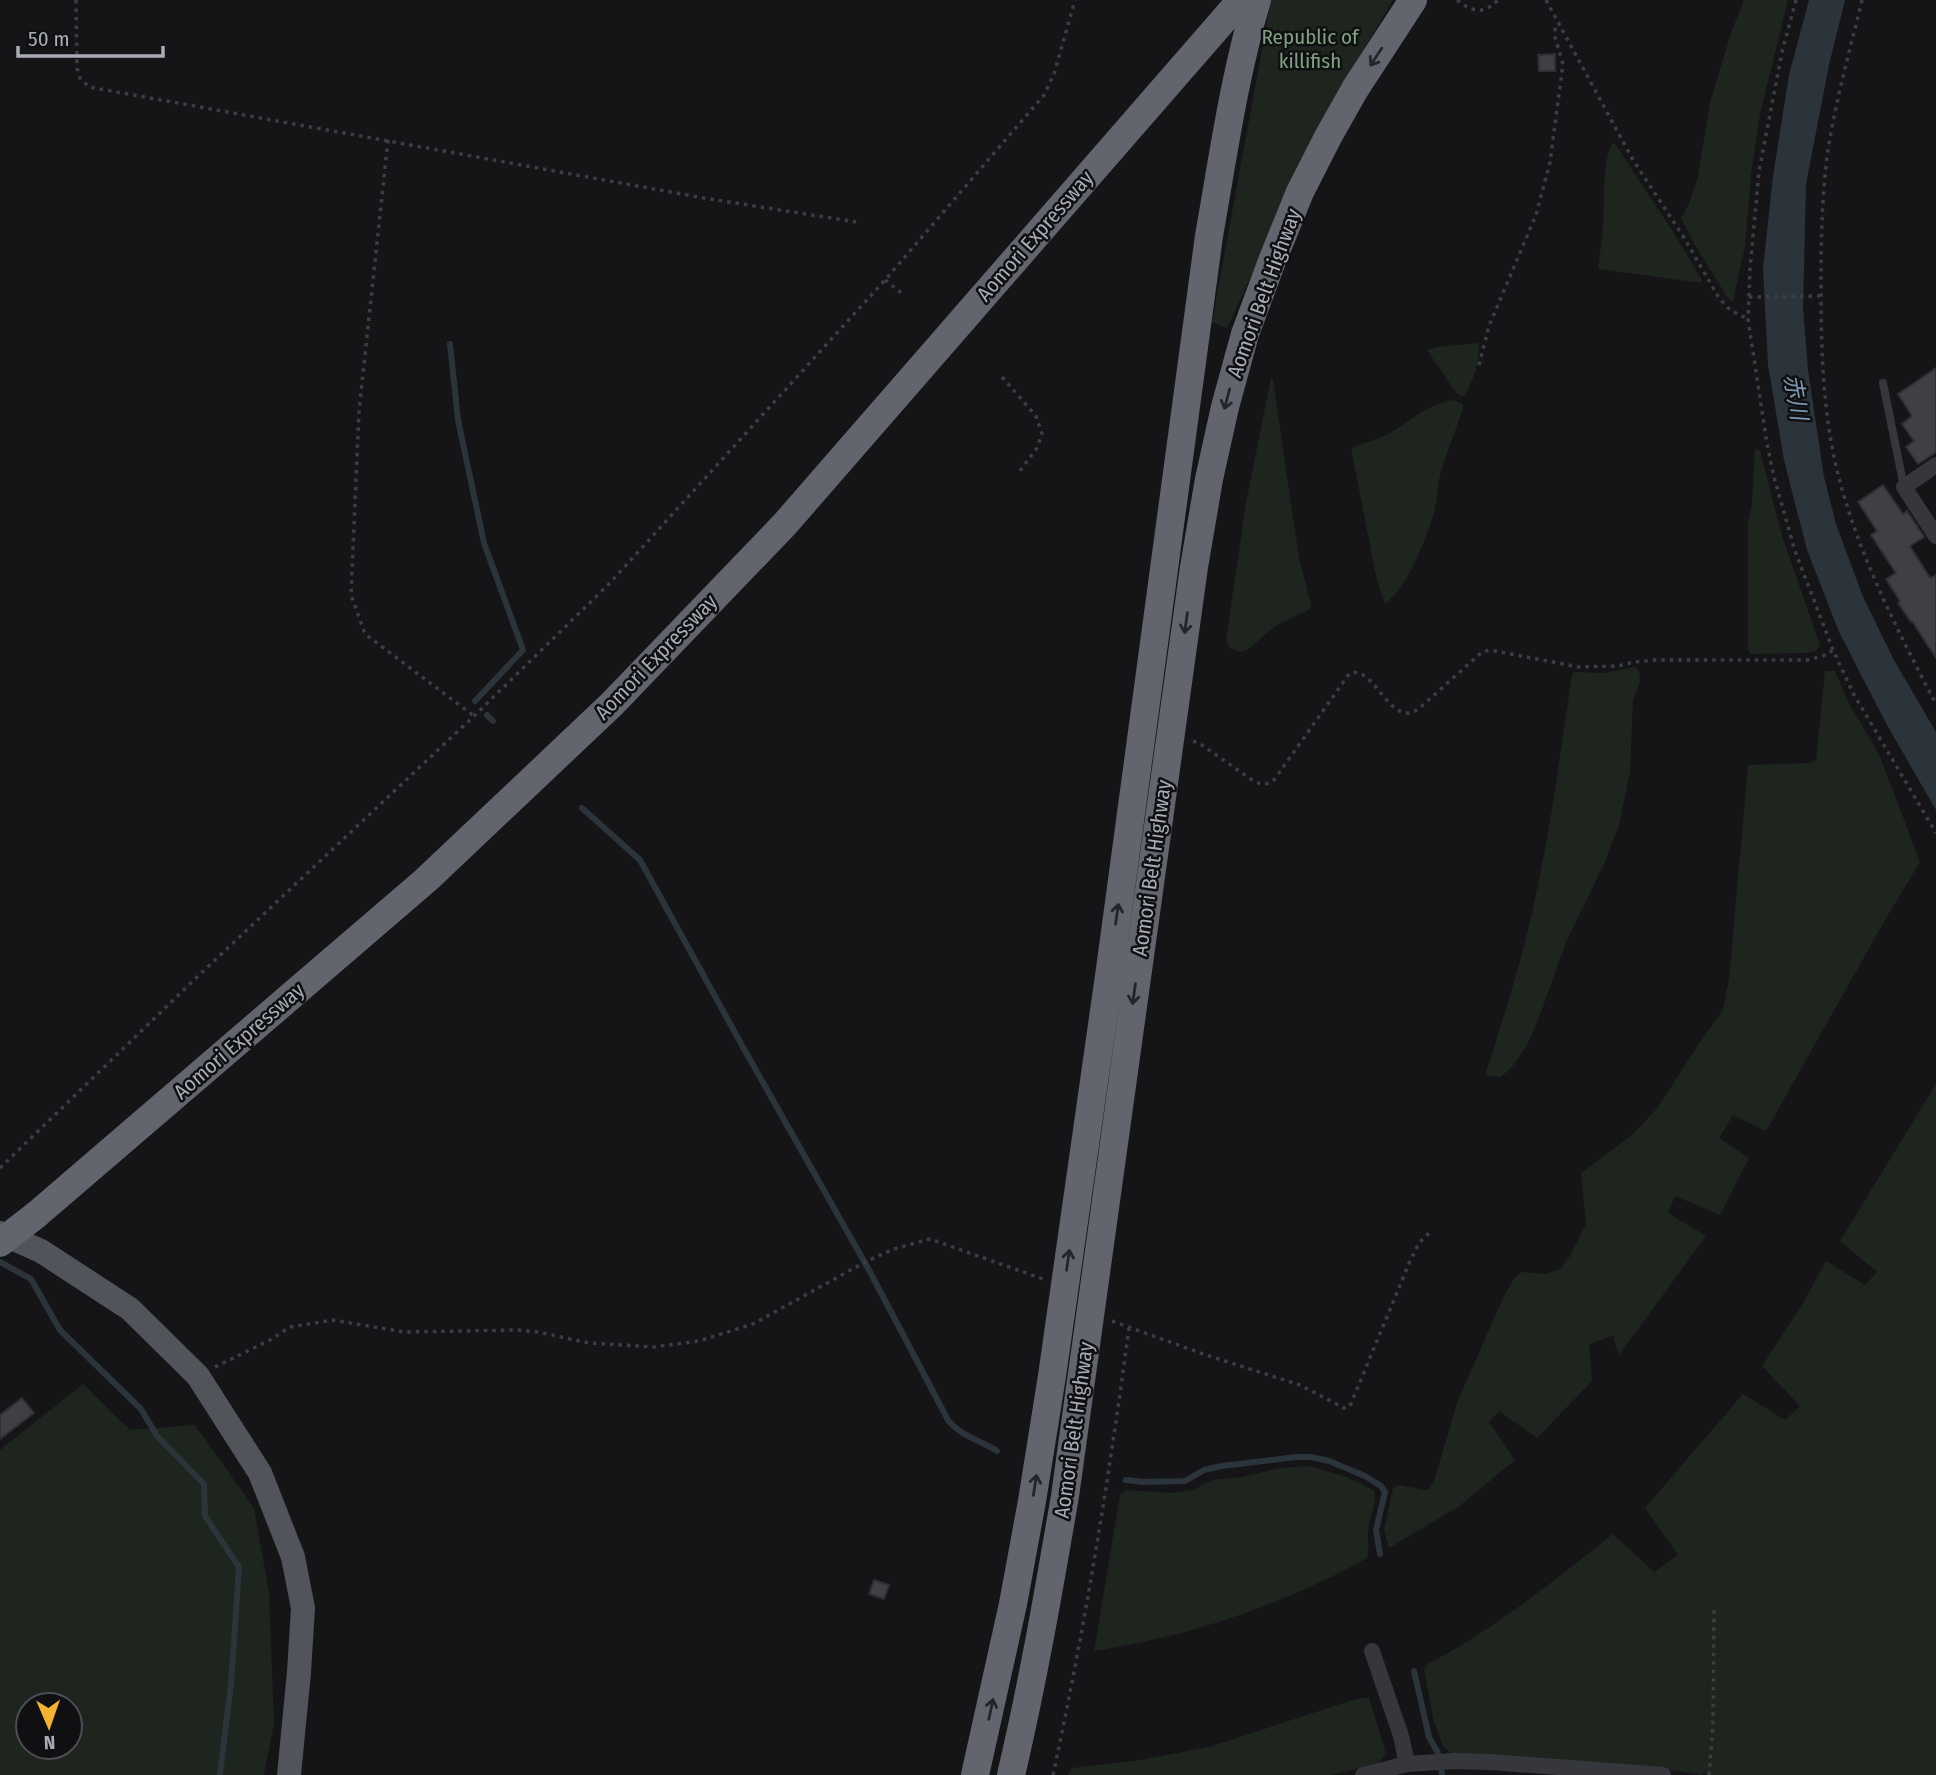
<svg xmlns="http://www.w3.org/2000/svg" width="1936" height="1775" font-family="'Fira Sans Condensed','Noto Sans JP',sans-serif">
	<rect width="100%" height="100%" fill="#151517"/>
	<path fill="#1d251e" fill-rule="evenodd" d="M1271,0H1393L1330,107L1227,328L1212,322Z
		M1744,0H1788L1760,114L1751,174L1745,246L1733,302L1729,300L1693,242L1681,218L1688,206L1698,177L1710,102L1731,33Z
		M1612,143L1616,145L1675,235L1703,282H1695L1599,269L1598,267C1600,254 1602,241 1603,227C1605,200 1601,168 1612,143Z
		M1478,343C1481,360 1473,380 1465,396H1460L1456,393L1427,350L1437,347Z
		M1271,378L1273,379L1299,558L1311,604L1310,609L1276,626L1247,650L1240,652L1230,648L1226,641L1246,503Z
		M1454,400L1463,404V407C1456,432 1445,455 1439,480C1437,491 1437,502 1434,513C1425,541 1409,585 1385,604L1377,581L1351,448C1363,443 1376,440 1388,434C1410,422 1428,403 1454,400Z
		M1755,448L1760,451L1783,539L1820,645L1816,651L1805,653L1750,654L1748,650V524L1752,503Z
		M1634,667L1639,670L1640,682L1633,700L1630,772L1619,825L1604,864L1566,942L1540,1015L1527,1045L1512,1067L1501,1077L1485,1075C1505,1014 1524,953 1537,890C1552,819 1561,747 1572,675L1575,672L1605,673Z
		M1825,671H1835L1848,702L1879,754L1920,862L1885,920L1766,1131L1733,1115L1719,1138L1749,1158L1720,1215L1675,1196L1668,1213L1706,1236L1619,1355L1613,1336L1589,1344L1592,1381L1537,1438L1499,1411L1489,1422L1515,1460L1458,1507L1389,1548L1384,1530L1393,1488L1399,1485L1425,1490L1429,1489L1434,1481L1458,1400L1503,1298L1515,1277L1522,1272L1546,1274L1560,1269L1570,1256L1586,1224L1581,1173L1634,1133L1658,1107L1700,1042L1723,1010L1729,979L1748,765L1810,763L1816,760Z
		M1936,1084V1775H1708L1706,1773L1701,1775L1659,1768L1451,1753L1443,1746L1434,1722L1424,1669L1426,1665C1493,1630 1554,1581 1613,1534L1654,1572L1678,1555L1645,1508L1743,1394L1785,1420L1800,1406L1762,1366L1802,1305L1826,1261L1865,1285L1877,1272L1840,1241Z
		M83,1384L130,1430L195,1425L254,1508L269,1593L274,1723L264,1775H0V1450ZM28,1705H70V1747H28Z
		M1308,1466L1344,1476L1374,1490C1377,1504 1370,1516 1368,1530C1367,1540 1370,1549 1367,1558C1283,1605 1189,1637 1094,1651L1120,1494L1126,1490L1170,1493L1193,1490L1212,1480L1242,1477L1280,1468Z
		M1369,1697L1386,1754L1378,1763L1332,1775H1068L1072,1768L1140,1760L1209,1747L1356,1699Z"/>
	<path fill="#2b343b" d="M1809,0H1845L1829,65L1806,184L1803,308L1808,370L1824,477L1836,524L1863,597L1895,662L1936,732V810L1887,725L1839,632L1807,550L1784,460L1768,365L1763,268L1773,176L1789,75Z"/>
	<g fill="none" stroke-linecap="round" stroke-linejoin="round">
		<path stroke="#2b343b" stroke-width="6" d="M450,344L458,420L484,543L523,650L475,701
			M487,715L493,721
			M582,808L640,860L744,1049L869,1270L948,1420C959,1435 981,1441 997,1451
			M0,1262L31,1279L60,1330L141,1409L157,1436L204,1484L205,1516L239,1567L231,1684L220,1775
			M1126,1480L1144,1482L1185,1481L1204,1470L1222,1466L1296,1457H1311L1329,1461L1365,1476L1381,1486L1385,1492L1376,1530L1380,1554
			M1414,1671L1429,1737L1438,1753
			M1441,1767L1442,1775"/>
	</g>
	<path fill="#3f4044" stroke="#2f2f33" stroke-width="2" d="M1555,54V71H1539L1538,55Z
		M1936,368V452L1918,464L1906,447L1914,441L1902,424L1912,416L1898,394Z
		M1883,485L1903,514L1907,511L1924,537L1910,546L1930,578L1936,575V658L1912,621L1911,622L1898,603L1900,601L1886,579L1896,573L1871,535L1877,531L1858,502Z
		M22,1398L34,1413L0,1439V1415Z
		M874,1580L889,1585L884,1599L869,1594Z"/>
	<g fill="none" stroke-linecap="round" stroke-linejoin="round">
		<path stroke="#3c3e43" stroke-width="3.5" stroke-dasharray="3.5 5" stroke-linecap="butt" d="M76,0L77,68L80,78L89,87L704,198L856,222
			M1457,0C1473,12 1483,15 1498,0
			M1546,0L1633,160L1683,236L1719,298L1730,310L1748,319
			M1796,0L1782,52L1759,171L1750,269L1748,319L1767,444L1774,477L1795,551L1833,650L1853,693L1936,833
			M1862,0C1850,50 1836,99 1828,150C1822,193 1821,238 1821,281C1821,343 1822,405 1836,466C1856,550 1896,628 1936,704
			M388,140L359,411L351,595L365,634L474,716
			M885,280L904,295
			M1749,297L1820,296
			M1479,365L1489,326L1536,215L1550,162L1563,64L1555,37V27L1557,23
			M1002,377L1036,416L1042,434L1037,448L1019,472
			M1193,741L1199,743L1255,782C1263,785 1267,785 1274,780L1349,674C1370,663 1386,714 1408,713C1414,713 1418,709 1423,705L1482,652L1490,650L1579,667L1618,666L1634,662L1655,660H1807L1823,656L1833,650
			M0,1168L197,977L474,716L609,584L885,280L1044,95L1054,74L1075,0
			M1112,1321L1203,1354L1300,1385L1344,1408L1350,1406L1410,1261L1419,1243L1429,1233
			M215,1367L270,1340L290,1327L333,1320L404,1332L518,1330L538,1332L589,1343L654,1347L699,1341L753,1324L867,1261L894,1249L930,1239L1043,1279
			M1053,1775C1085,1627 1109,1478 1129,1328
			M1709,1775L1713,1727L1714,1609"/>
		<path stroke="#36373c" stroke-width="8" d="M1883,383L1904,487"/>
		<path stroke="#36373c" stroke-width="16" d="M1936,465L1904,487L1936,536
			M1372,1651L1401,1736L1407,1764
			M1363,1775L1407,1764L1453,1761L1490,1762L1663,1775"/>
		<path stroke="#52545b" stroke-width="24" d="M0,1233L41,1251L130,1309L198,1376L260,1473L293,1557L303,1608L299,1672L289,1775"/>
		<path stroke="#62656d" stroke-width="28" d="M36,1215L426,880L612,704L785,524L1241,0
			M975,1775L1013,1604L1032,1501L1052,1376L1110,969L1209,236C1223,157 1234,77 1257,0
			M1011,1775C1033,1682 1049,1589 1065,1496L1194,567L1209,479L1225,407L1245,334L1272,261L1300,192L1328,137L1355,89L1413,0"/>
		<path stroke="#62656d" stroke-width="28" d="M0,1243L36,1215"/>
	</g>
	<defs><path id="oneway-shaft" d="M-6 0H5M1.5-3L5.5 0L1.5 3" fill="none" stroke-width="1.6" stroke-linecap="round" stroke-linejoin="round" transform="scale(1.75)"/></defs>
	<g stroke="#242529">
		<use href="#oneway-shaft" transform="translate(1376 57) rotate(123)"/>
		<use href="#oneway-shaft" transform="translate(1227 399) rotate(105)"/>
		<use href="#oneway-shaft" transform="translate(1186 623) rotate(98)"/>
		<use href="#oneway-shaft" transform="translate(1117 914) rotate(-82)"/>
		<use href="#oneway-shaft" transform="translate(1134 994) rotate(98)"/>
		<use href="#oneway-shaft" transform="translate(1068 1260) rotate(-82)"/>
		<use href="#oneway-shaft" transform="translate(1035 1485) rotate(-81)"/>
		<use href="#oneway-shaft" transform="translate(991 1709) rotate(-78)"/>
	</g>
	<g text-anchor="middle" stroke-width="5" stroke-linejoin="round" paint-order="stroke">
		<g font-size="21" fill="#7ea280" stroke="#101012">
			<text x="1310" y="44">Republic of<tspan x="1310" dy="24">killifish</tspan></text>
		</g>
		<g font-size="21" fill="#a7acb7" stroke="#101012">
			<text transform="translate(1035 236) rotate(-49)" y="7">Aomori Expressway</text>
			<text transform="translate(1264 293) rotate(-70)" y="7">Aomori Belt Highway</text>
			<text transform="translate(656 657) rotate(-46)" y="7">Aomori Expressway</text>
			<text transform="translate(1152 868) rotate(-82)" y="7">Aomori Belt Highway</text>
			<text transform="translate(239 1041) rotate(-41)" y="7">Aomori Expressway</text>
			<text transform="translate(1074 1430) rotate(-82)" y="7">Aomori Belt Highway</text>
		</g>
		<g font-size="23" font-style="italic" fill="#7e99b3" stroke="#101012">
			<text transform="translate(1796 397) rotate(80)" y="8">赤川</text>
		</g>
	</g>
	<g transform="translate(49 1726) rotate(178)"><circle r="33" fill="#101012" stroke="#4c4e54" stroke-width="2"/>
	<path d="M0-5L12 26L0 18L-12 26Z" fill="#f3b331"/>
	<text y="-10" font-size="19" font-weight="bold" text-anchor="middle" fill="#a7acb7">N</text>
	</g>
	<path d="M18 46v10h145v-10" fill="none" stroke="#a7acb7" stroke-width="3.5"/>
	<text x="28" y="46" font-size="21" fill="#a7acb7" stroke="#101012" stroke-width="5" paint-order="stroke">50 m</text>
</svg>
